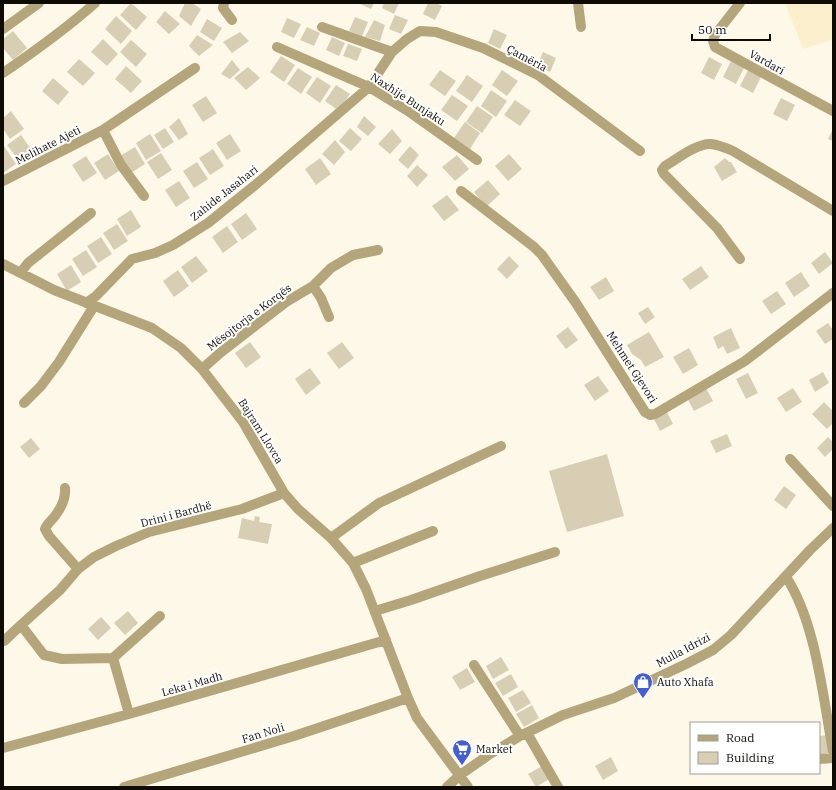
<svg xmlns="http://www.w3.org/2000/svg" width="836" height="790" font-family="'IBM Plex Serif',serif">
	<rect width="100%" height="100%" fill="#fef8e8"/>
	<path fill="#fcefcd" d="M785,3H833V40L803,49Z"/>
	<path fill="#d8ceb4" d="M131,3L147,17L136,30L120,15Z
		M185,3H192L201,9L191,26L179,16Z
		M358,3H374L371,9Z
		M384,3H399L394,14L382,8Z
		M428,3H436L442,6L435,20L423,14Z
		M165,11L180,24L169,34L156,22Z
		M395,15L408,20L401,34L389,29Z
		M116,16L132,31L121,44L105,29Z
		M355,17L368,22L362,36L349,31Z
		M287,18L301,24L294,38L281,32Z
		M207,19L222,28L214,41L200,32Z
		M374,20L385,25L380,41L365,37Z
		M307,27L320,33L314,46L300,40Z
		M494,29L507,35L500,49L488,43Z
		M13,31L27,48L13,60L3,48V39Z
		M240,32L249,41L232,53L223,42Z
		M197,35L213,45L199,56L189,46Z
		M332,37L345,43L339,56L326,50Z
		M103,39L118,54L107,66L91,52Z
		M131,40L147,54L136,67L120,52Z
		M348,44L362,49L357,61L343,56Z
		M543,52L556,58L550,72L537,66Z
		M281,56L295,65L284,82L270,72Z
		M709,57L722,64L714,80L701,73Z
		M79,59L95,73L83,86L67,72Z
		M232,60L240,70L230,79L221,74Z
		M731,61L744,68L736,84L723,77Z
		M126,66L142,81L131,93L115,79Z
		M248,67L260,78L246,90L234,78Z
		M298,68L312,77L301,94L287,84Z
		M440,70L456,81L445,96L429,85Z
		M502,70L518,81L507,96L492,85Z
		M748,70L761,77L753,93L740,86Z
		M467,75L483,86L472,102L456,91Z
		M317,77L331,86L320,103L306,93Z
		M53,78L69,92L58,105L42,91Z
		M336,85L350,94L339,111L325,101Z
		M491,90L507,101L496,117L481,106Z
		M452,95L468,106L457,121L441,110Z
		M206,96L217,113L203,122L192,105Z
		M781,98L795,105L787,121L773,114Z
		M515,100L531,111L520,126L504,115Z
		M477,106L493,117L482,133L466,122Z
		M11,111L24,129L10,139L3,129V118Z
		M364,116L376,127L368,136L357,127Z
		M179,118L188,134L179,140L169,127Z
		M465,122L480,133L470,149L454,138Z
		M165,128L174,142L163,149L154,135Z
		M350,128L362,139L351,151L339,141Z
		M392,129L402,141L390,154L378,144Z
		M833,129V141L828,139Z
		M150,134L161,151L146,160L136,143Z
		M230,134L241,151L227,160L216,143Z
		M21,135L33,152L20,162L7,145Z
		M335,140L345,152L334,165L322,154Z
		M4,146L16,164L3,173V147Z
		M410,146L419,155L408,169L398,160Z
		M135,147L145,164L131,173L120,156Z
		M213,149L224,166L210,175L199,158Z
		M161,153L172,170L158,179L147,162Z
		M108,154L119,171L105,180L94,163Z
		M509,154L522,169L508,181L495,166Z
		M457,155L469,169L455,181L442,167Z
		M86,156L97,173L83,182L72,165Z
		M320,158L331,174L316,185L305,169Z
		M725,158L729,162H731L737,172L722,181L714,167Z
		M197,162L208,179L194,188L183,171Z
		M417,165L428,175L417,187L407,176Z
		M488,180L500,194L486,207L474,192Z
		M179,181L190,198L176,207L165,190Z
		M447,195L459,210L444,221L432,206Z
		M131,210L141,227L127,236L117,219Z
		M246,213L257,229L242,240L231,224Z
		M117,224L128,241L114,250L103,233Z
		M227,226L238,242L223,253L212,237Z
		M101,237L112,254L98,263L87,246Z
		M86,250L97,267L83,276L72,259Z
		M825,252L833,263L819,274L811,263Z
		M196,256L208,271L192,283L181,267Z
		M509,256L519,266L507,279L497,269Z
		M71,265L81,282L67,291L57,274Z
		M701,266L709,277L690,290L682,279Z
		M178,270L189,286L174,297L163,281Z
		M801,272L810,286L794,297L785,283Z
		M606,277L614,291L599,300L590,287Z
		M777,291L786,304L771,314L762,301Z
		M648,307L655,317L645,324L638,313Z
		M828,323L833,330V339L825,344L816,331Z
		M568,327L578,340L566,349L556,336Z
		M731,328L740,348L727,354L723,346L718,349L713,337Z
		M649,332L664,357L645,367L641,360L632,354L627,345Z
		M250,342L261,357L246,368L235,353Z
		M342,342L354,358L339,369L327,353Z
		M689,348L698,365L683,374L673,357Z
		M310,368L321,383L306,395L295,379Z
		M823,372L829,383L815,392L809,380Z
		M748,373L758,393L746,399L736,379Z
		M598,376L609,391L595,401L584,385Z
		M706,388L713,401L694,411L687,398Z
		M793,388L802,402L786,412L777,398Z
		M824,402L833,411V423L827,429L812,414Z
		M666,410L673,424L660,431L653,417Z
		M727,434L732,446L716,453L710,441Z
		M828,437L833,442V449L825,457L817,448Z
		M31,438L40,449L29,458L20,447Z
		M607,454L624,516L567,532L549,471Z
		M784,486L796,495L786,509L774,500Z
		M255,516L260,517L259,522L272,524L268,544L238,538L242,518L254,521Z
		M128,611L138,623L125,635L114,623Z
		M101,617L111,628L98,640L88,629Z
		M501,657L509,670L493,679L486,666Z
		M467,668L475,682L460,690L452,677Z
		M511,674L518,687L503,696L495,683Z
		M523,690L531,703L516,712L508,698Z
		M532,705L539,718L524,727L516,714Z
		M827,735L830,753L819,755V736Z
		M611,757L618,771L603,780L595,766Z
		M544,765L551,778L536,787L528,774Z"/>
	<g fill="none" stroke-linecap="round" stroke-linejoin="round">
		<path stroke="#b5a57a" stroke-width="10" d="M224,3L223,8L232,20
			M578,3L581,27
			M740,3L715,35L713,41L715,47L833,111
			M322,27L392,52
			M3,29L39,3
			M277,47L369,87L408,111L477,160
			M3,73C35,51 66,29 95,3
			M103,130L121,165L144,196
			M3,181L103,130L195,68
			M461,191L534,247L542,255L576,303L645,412L650,415L655,414L745,361L833,293
			M740,259L717,228L664,174L662,170L665,166C677,159 697,143 711,144C719,145 726,148 733,151L833,211
			M3,264L54,290L152,328L181,348L202,369L243,422L284,493L298,509L331,538L353,563L366,589L408,698L417,718L468,787
			M21,272L28,263L91,213
			M313,286L321,298L329,317
			M86,303L96,296L132,259L155,253L173,245L208,223L254,186L369,87L392,52L407,39L420,31L436,32L483,48L538,75L640,151
			M202,369L220,353L286,302L313,286L331,268L353,255L378,250
			M24,403L41,386L59,362L94,306
			M790,459L833,506
			M65,488C66,498 61,508 55,516C51,521 47,524 45,529L49,536L78,569
			M331,538L379,503L501,446
			M353,563L433,531
			M786,577C816,622 823,698 833,751
			M375,611L411,600L480,576L555,552
			M4,641L21,625
			M113,658L62,659L44,655L21,625L60,590L78,569L94,557L116,546L149,532L242,509L284,493
			M474,665L520,736
			M129,714L113,658L160,616
			M527,733L558,787
			M3,748L129,714L386,640
			M819,759L833,758
			M124,787L294,736L408,698
			M447,787L460,775L490,754L520,736L563,715L614,698L686,664L713,650L731,635L810,550L833,528"/>
	</g>
	<defs>
		<symbol id="shop-pin" viewBox="-11 -11 22 30"><path d="M0 17L-7.5 6A9.5 9.5 0 1 1 7.5 6Z" fill="#445fd3" stroke="#fff"/><path d="M-5-2.5h2.3a2.7 3.5 0 0 1 5.4 0H5L5.5 6h-11ZM-1.5-2.5h3a1.5 2.3 0 0 0-3 0Z" fill="#fff"/></symbol>
		<symbol id="supermarket-pin" viewBox="-11 -11 22 30"><path d="M0 17L-7.5 6A9.5 9.5 0 1 1 7.5 6Z" fill="#445fd3" stroke="#fff"/><path d="M-6-5.5h2.5l.6 2H6L4.5 2H-2.5L-4.4-4H-6ZM-1.5 3.2a1.3 1.3 0 1 0 .1 0ZM3 3.2a1.3 1.3 0 1 0 .1 0Z" fill="#fff"/></symbol>
	</defs>
	<g fill-rule="evenodd">
		<use href="#shop-pin" x="632" y="671" width="22" height="30"/>
		<use href="#supermarket-pin" x="451" y="738" width="22" height="30"/>
	</g>
	<g text-anchor="middle" stroke-width="4" stroke-linejoin="round" paint-order="stroke">
		<g font-size="11" fill="#0e0b04" stroke="#fff">
			<text transform="translate(527 58) rotate(28)" y="4">Çamëria</text>
			<text transform="translate(767 62) rotate(29)" y="4">Vardari</text>
			<text transform="translate(408 99) rotate(33)" y="4">Naxhije Bunjaku</text>
			<text transform="translate(48 145) rotate(-27)" y="4">Melihate Ajeti</text>
			<text transform="translate(224 193) rotate(-38)" y="4">Zahide Jasahari</text>
			<text transform="translate(249 317) rotate(-37)" y="4">Mësojtorja e Korqës</text>
			<text transform="translate(632 367) rotate(57)" y="4">Mehmet Gjevori</text>
			<text transform="translate(261 431) rotate(58)" y="4">Bajram Llovca</text>
			<text transform="translate(176 514) rotate(-15)" y="4">Drini i Bardhë</text>
			<text transform="translate(683 650) rotate(-28)" y="4">Mulla Idrizi</text>
			<text transform="translate(192 684) rotate(-16)" y="4">Leka i Madh</text>
			<text transform="translate(263 733) rotate(-17)" y="4">Fan Noli</text>
		</g>
		<g font-size="11" fill="#0e0b04" stroke="#fff" text-anchor="start">
			<text x="657" y="686">Auto Xhafa</text>
			<text x="476" y="753">Market</text>
		</g>
	</g>
	<rect width="836" height="790" fill="none" stroke="#0e0b04" stroke-width="8"/>
	<rect x="690" y="722" width="130" height="52" fill="#ffffff" stroke="#9f9d9b"/>
	<rect x="698" y="735" width="20" height="6" fill="#b5a57a" stroke="#9f9d9b"/>
	<text x="726" y="742" font-size="12" fill="#0e0b04">Road</text>
	<rect x="698" y="752" width="20" height="12" fill="#d8ceb4" stroke="#9f9d9b"/>
	<text x="726" y="762" font-size="12" fill="#0e0b04">Building</text>
	<path d="M692 34v6h78v-6" fill="none" stroke="#0e0b04" stroke-width="2"/>
	<text x="698" y="34" font-size="12" fill="#0e0b04" stroke="#ffffff" stroke-width="3" paint-order="stroke">50 m</text>
</svg>
